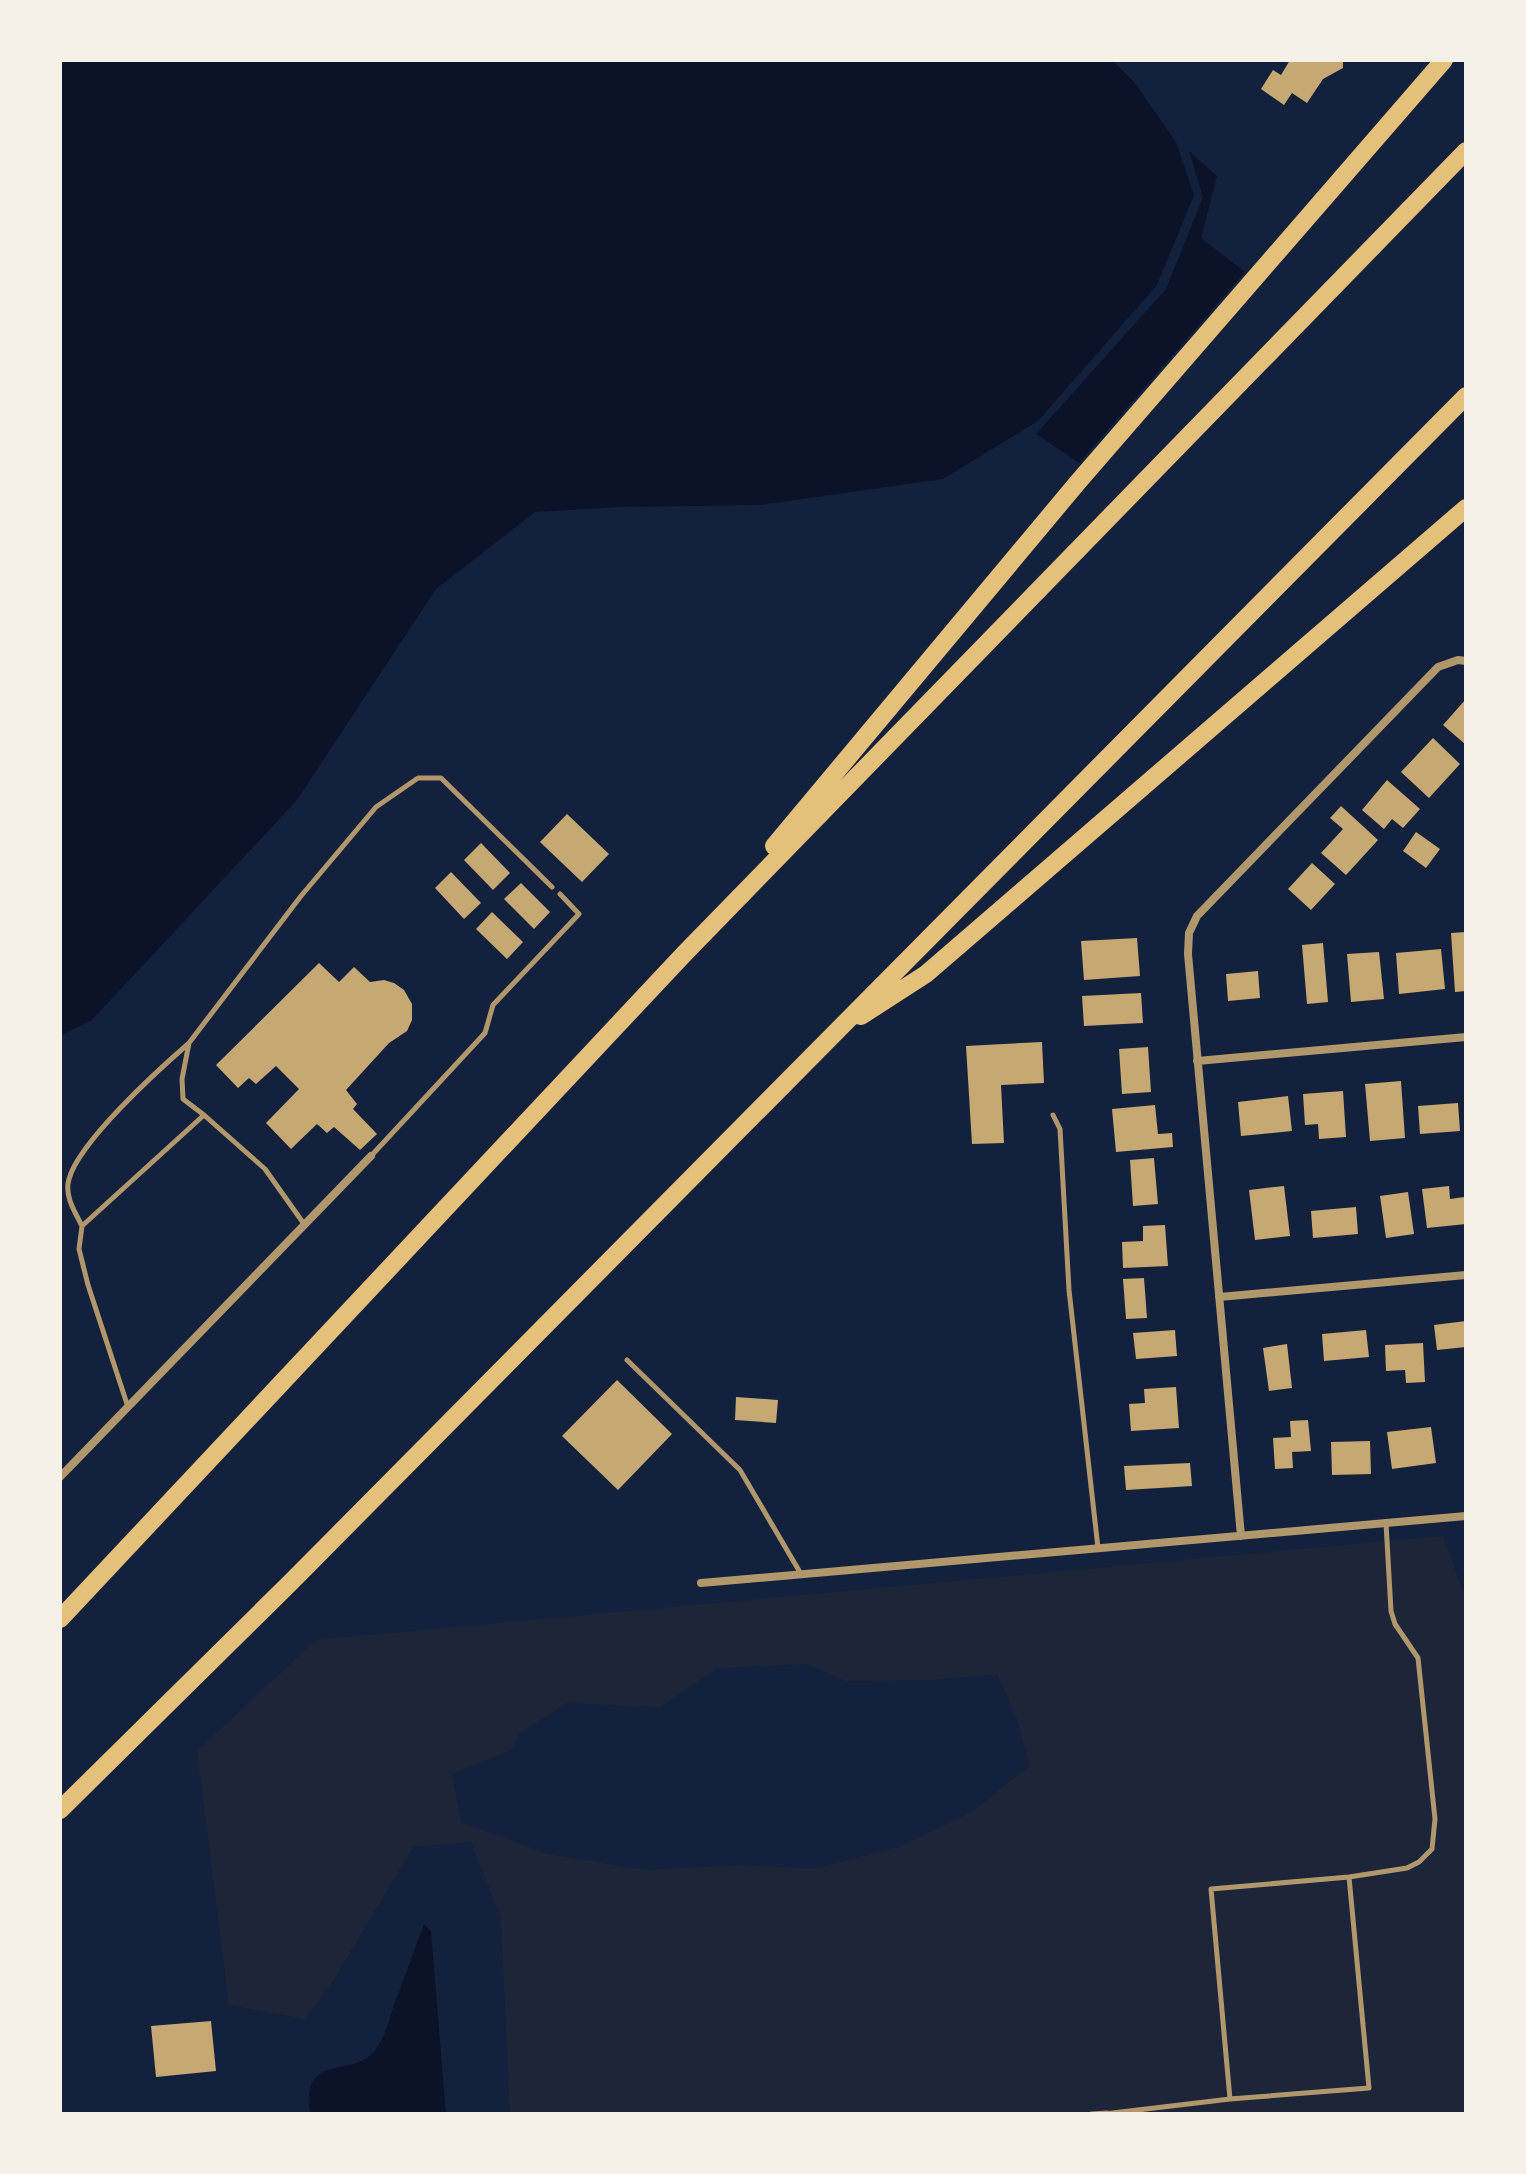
<svg xmlns="http://www.w3.org/2000/svg" width="1526" height="2174" font-family="Montserrat,sans-serif">
	<rect width="100%" height="100%" fill="#14213d"/>
	<path fill="#1d2539" fill-rule="evenodd" d="M1443,1536L1466,1600V2114H510L501,1917L471,1842L413,1847L333,1981L305,2019L229,2005L197,1751L316,1640ZM806,1664L845,1681L934,1680L997,1674L1016,1717L1030,1765L975,1810L899,1847L812,1869L747,1865L644,1870L548,1854L461,1822L452,1774L511,1750L520,1733L567,1703L661,1707L717,1668Z"/>
	<path fill="#0b132b" d="M60,60H1112L1134,82L1176,142L1194,195L1157,285L1038,421L943,479L761,505L621,507L535,512L436,589L297,800L92,1020L60,1036Z
		M1189,151L1217,176L1201,238L1245,272L1079,463L1036,434L1166,289L1203,197Z
		M424,1924L431,1931L446,2114H310C301,2050 353,2080 375,2050C385,2038 389,2020 394,2005C404,1978 414,1951 424,1924Z"/>
	<path fill="#c6a872" d="M1290,60H1343V68L1323,79L1307,103L1292,93L1284,105L1261,89L1273,70L1281,75Z
		M1466,699V745L1443,725Z
		M1433,738L1460,764L1429,798L1401,772Z
		M1387,780L1420,809L1403,828L1392,819L1384,829L1362,810Z
		M1341,806L1378,840L1346,875L1321,853L1343,829L1330,818Z
		M567,814L609,854L582,882L540,842Z
		M1416,832L1440,849L1426,868L1403,851Z
		M481,843L510,873L493,890L464,860Z
		M1312,863L1335,884L1311,910L1288,889Z
		M451,872L481,903L464,919L435,888Z
		M521,883L550,912L534,929L504,899Z
		M492,912L523,942L507,959L476,929Z
		M1466,932V991L1455,992L1451,933Z
		M1137,938L1140,976L1084,980L1081,941Z
		M1323,943L1328,1002L1307,1004L1302,945Z
		M1441,949L1445,989L1399,994L1396,953Z
		M1379,952L1384,999L1351,1002L1347,954Z
		M319,963L339,982L354,967L370,982L384,980L394,983L404,990L412,1004V1020L407,1031L389,1043L346,1090L357,1104L353,1109L377,1134L360,1150L334,1127L327,1133L317,1124L291,1149L266,1123L299,1089L276,1066L256,1084L249,1078L238,1088L216,1065Z
		M1258,971L1260,998L1228,1001L1226,974Z
		M1141,993L1143,1023L1084,1026L1082,996Z
		M1042,1042L1044,1083L1001,1085L1004,1143L972,1144L966,1046Z
		M1148,1047L1151,1092L1122,1094L1119,1049Z
		M1401,1081L1405,1138L1370,1141L1365,1084Z
		M1343,1091L1346,1137L1319,1139L1318,1124L1305,1125L1303,1094Z
		M1288,1096L1292,1131L1241,1136L1238,1102Z
		M1458,1103L1460,1131L1420,1134L1418,1106Z
		M1155,1105L1158,1134L1172,1133L1173,1147L1116,1152L1112,1109Z
		M1154,1158L1158,1204L1133,1206L1130,1160Z
		M1284,1186L1290,1236L1255,1240L1249,1190Z
		M1449,1186L1450,1199L1464,1197L1466,1224L1427,1228L1422,1189Z
		M1408,1192L1414,1234L1386,1238L1380,1196Z
		M1356,1207L1358,1234L1313,1238L1311,1211Z
		M1165,1225L1168,1266L1123,1268L1122,1242L1143,1241V1226Z
		M1144,1278L1147,1318L1126,1319L1123,1279Z
		M1466,1321V1347L1437,1350L1434,1325Z
		M1175,1330L1177,1356L1136,1359L1133,1333Z
		M1366,1330L1369,1357L1324,1361L1322,1334Z
		M1423,1343L1425,1382L1406,1383L1405,1370L1386,1371L1385,1345Z
		M1287,1344L1292,1388L1269,1391L1263,1348Z
		M617,1380L672,1434L618,1490L562,1436Z
		M1176,1387L1179,1428L1131,1431L1129,1404L1145,1403L1144,1389Z
		M736,1397L778,1400L776,1423L735,1420Z
		M1308,1420L1311,1451L1292,1452L1293,1468L1275,1469L1273,1438L1291,1437L1290,1421Z
		M1431,1427L1436,1463L1392,1469L1387,1432Z
		M1370,1441L1371,1474L1332,1475L1331,1442Z
		M1190,1463L1192,1486L1126,1490L1124,1466Z
		M211,2021L216,2071L156,2077L151,2026Z"/>
	<g fill="none" stroke-linecap="round" stroke-linejoin="round">
		<path stroke="#b1986c" stroke-width="5" d="M204,1115L183,1099L182,1079L189,1043L301,896L376,807L418,778H441L552,887
			M1053,1115L1060,1129L1069,1290L1098,1548
			M371,1156L485,1033L493,1005L579,914L560,894
			M82,1226C75,1212 64,1196 69,1179C79,1142 157,1071 188,1044
			M627,1360L740,1470L801,1574
			M128,1407L88,1285L79,1249L82,1226L204,1115L265,1169L304,1224
			M1349,1877L1407,1868L1419,1862L1432,1849L1435,1819L1418,1658L1395,1624L1391,1611L1386,1523
			M1091,2114L1107,2113
			M1104,2114L1230,2099L1369,2088L1349,1877L1211,1889L1230,2099"/>
		<path stroke="#b1986c" stroke-width="8" d="M1197,1061L1466,1037
			M1219,1297L1466,1275
			M60,1477L371,1156
			M1241,1536L1188,954L1189,933L1197,916L1438,667L1458,660L1466,661
			M701,1583L1466,1516"/>
		<path stroke="#e5c07b" stroke-width="18" d="M774,846L1078,482L1444,60
			M861,1016L926,974L1466,508
			M60,1619L684,954L1466,151
			M60,1810L291,1582L1466,396"/>
	</g>
	<rect width="1526" height="2174" fill="none" stroke="#f6f1e7" stroke-width="124"/>
</svg>
